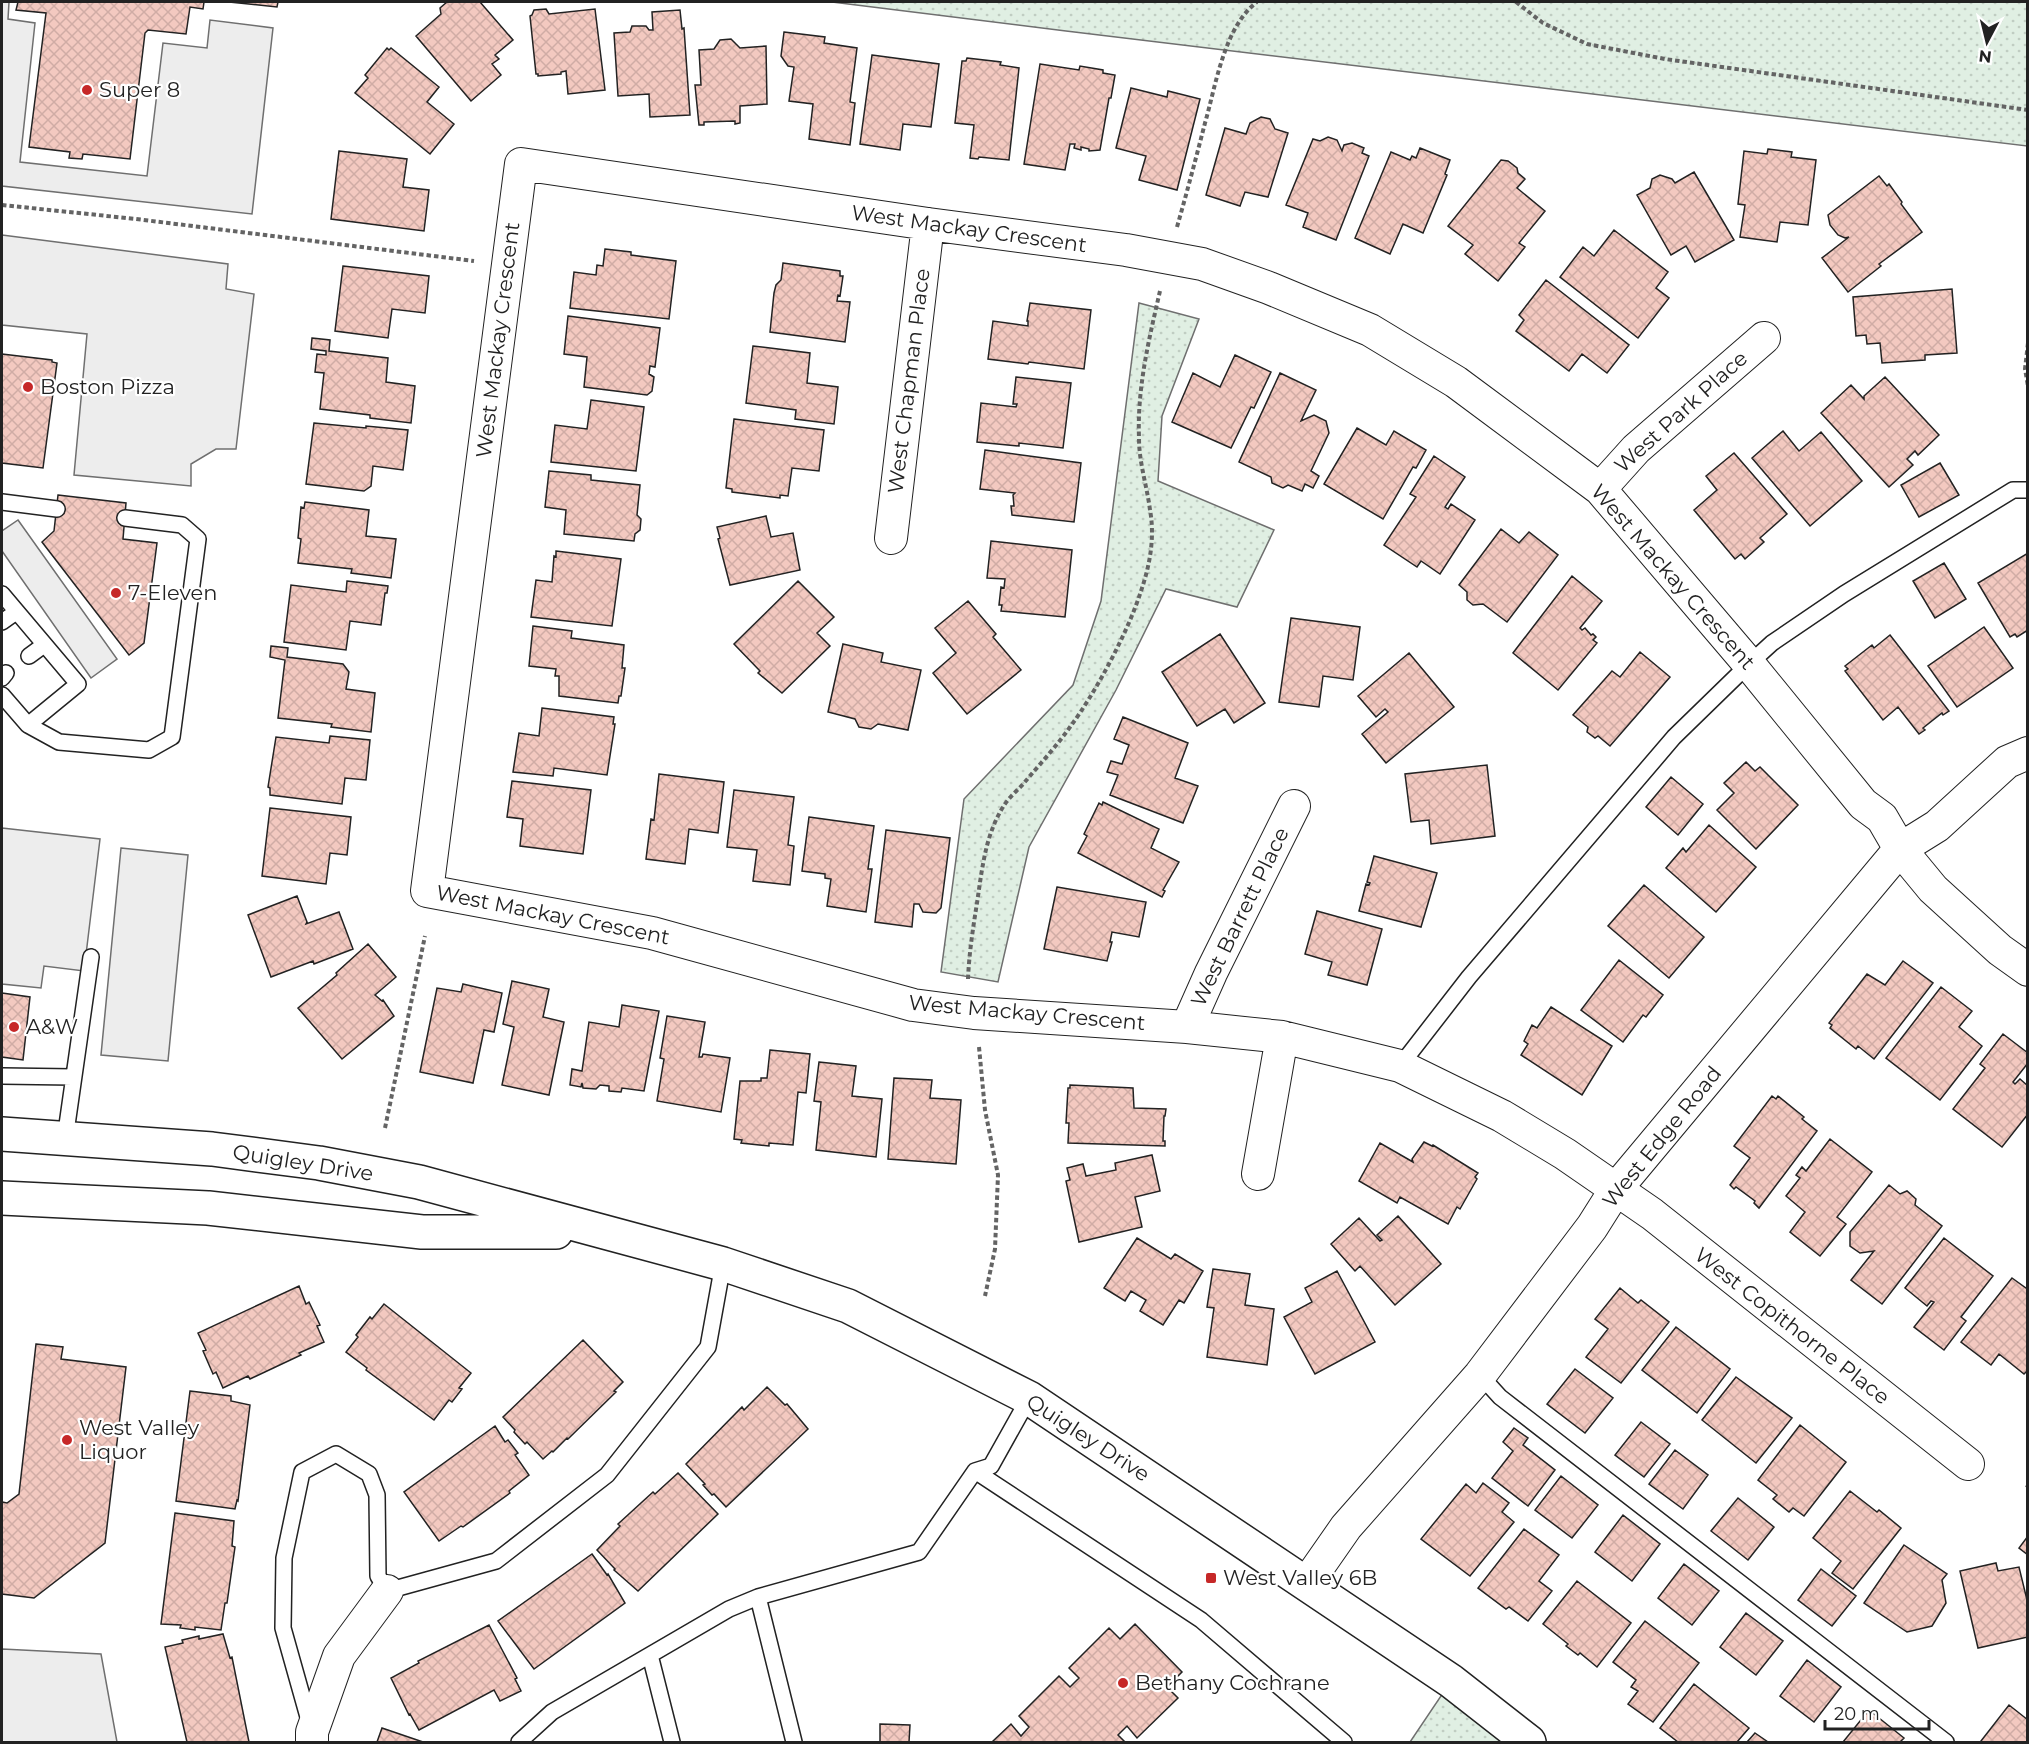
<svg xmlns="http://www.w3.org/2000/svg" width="2029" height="1744" font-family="Montserrat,sans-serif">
	<defs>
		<pattern id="park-dots" width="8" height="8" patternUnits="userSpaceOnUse" patternTransform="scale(1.5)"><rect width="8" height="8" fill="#e0efe3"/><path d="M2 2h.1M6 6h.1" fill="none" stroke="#c0cdc2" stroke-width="1.8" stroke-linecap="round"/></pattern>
		<pattern id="building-cross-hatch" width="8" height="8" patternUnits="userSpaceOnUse" patternTransform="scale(1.5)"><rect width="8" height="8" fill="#f3c9c0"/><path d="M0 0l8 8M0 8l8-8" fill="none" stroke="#d0aca5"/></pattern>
	</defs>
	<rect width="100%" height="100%" fill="#fff"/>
	<path fill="url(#park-dots)" stroke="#6f6f6f" stroke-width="1.5" d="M832,2H2027V146L1066,31Z
		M1139,303L1199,319L1162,416L1158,481L1274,530L1237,607L1166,589L1116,690L1029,847L998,982L941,972L964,799L1073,685L1101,601Z
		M1451,1681L1529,1742H1410Z"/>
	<path fill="#ededed" stroke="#6f6f6f" stroke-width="1.5" d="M2,2H9L8,19L35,23L20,162L147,176L163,43L207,48L210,20L273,28L252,214L2,186Z
		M2,235L228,264L226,289L254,294L236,449H216L191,464V486L74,475L87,334L2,325Z
		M18,520L117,659L91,678L2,551V531Z
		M2,828L100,839L84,971L44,966L41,988L2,984Z
		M121,848L188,855L168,1061L101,1055Z
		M2,1649L101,1654L117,1742H2Z"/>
	<path fill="url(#building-cross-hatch)" stroke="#222" stroke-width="1.5" d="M18,2H204L203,9L190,7L186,34L148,30L145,33L130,159L83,154L82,159L69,158L70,152L29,147L46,13L16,10Z
		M229,2H278L277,7Z
		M447,2H480L513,40L495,55L499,59L492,64L501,75L471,101L416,36L441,14L440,8Z
		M546,9L549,14L595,9L605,90L568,94L566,71L561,72V74L538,76V74H536L530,16L532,15L534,10Z
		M680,10L682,29L684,28L690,115L650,117L649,94L618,96L614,33L630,32L632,26H646L649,30H653L652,12Z
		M784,32L825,37L824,43L857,48L850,102L855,103L850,145L809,139L813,104L789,101L794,67L788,66L781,56Z
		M731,39L740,48L766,46L767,104L740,106V123L735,124V121L704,122V125H699L695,85H701L699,50L714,49L720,40Z
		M387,48L389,50L391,48L439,87L427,102L454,124L430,154L355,93L368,78L365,75Z
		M872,55L939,64L931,127L903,124L900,150L860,144Z
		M967,58L1001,62L1000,65L1019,68L1009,160L979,157L978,159L970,158L974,125L955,123L962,61H966Z
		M1040,64L1079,70L1080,66L1103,70V73L1115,75L1111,98H1109L1100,150L1089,151V149L1081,147V150L1074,148L1075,144H1070L1065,170L1024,164Z
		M1131,88L1167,97L1168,91L1200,99L1177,190L1139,180L1146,156L1116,148Z
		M1261,117L1270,119L1275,129L1288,133L1268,197L1245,192L1240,206L1206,195L1225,128L1246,134L1250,123Z
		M1328,137L1337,140L1342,151L1344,145L1352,143L1364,148L1362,153L1369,156L1336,240L1303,227L1308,213L1286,205L1313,139L1320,141Z
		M1420,148L1450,160L1445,174L1447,175L1423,233L1403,224L1390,254L1355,238L1391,152L1410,160L1412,156L1416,158Z
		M1768,149L1792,152L1791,157L1816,160L1808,225L1780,222L1777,242L1740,237L1745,205L1738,204L1744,151L1767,154Z
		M339,151L407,159L403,187L429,190L424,231L331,219Z
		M1501,160L1508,161L1517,168L1518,173L1525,179L1517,188L1545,211L1519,243L1525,247L1498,281L1465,254L1473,245L1448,226Z
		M1694,172L1734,240L1695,262L1686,246L1671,255L1637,195L1650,188L1652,179L1660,175L1672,179L1675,183Z
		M1879,176L1887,186L1889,184L1902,202L1901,204L1922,232L1879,264L1881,266L1848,292L1822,258L1849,237L1845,238L1838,235L1830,225L1828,215Z
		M1614,230L1668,272L1656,288L1669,298L1638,338L1560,277L1583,247L1594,256Z
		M605,249L631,252V255L676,261L669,319L570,308L574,272L596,275L597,265L603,266Z
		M783,263L840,271V276H843L840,296L838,295L837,301L850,302L845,342L770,332L774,293L776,285L781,280Z
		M343,266L429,276L425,313L392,309L388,338L335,331Z
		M1546,280L1629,345L1607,373L1582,354L1569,371L1516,331L1524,320L1519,315Z
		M1952,289L1957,353L1925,355V360L1882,363L1880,343L1867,344L1866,335L1856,336L1853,297Z
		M1030,303L1091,310L1084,369L1029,362L1028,364L988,359L993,321L1028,326V321H1027Z
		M568,316L660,328L655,367L650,366L649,374L654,377L652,391L647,395L584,387L587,357L564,354Z
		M312,338L330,340L329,351L388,358L386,382L415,386L411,423L370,418V415L320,409L324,373L315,372L317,354L326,355V351L311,349Z
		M753,346L810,353L807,383L838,387L834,424L795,419L796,410L746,403Z
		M2,354L52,360V362L57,363L43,468L2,463Z
		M1235,355L1271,372L1254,408L1251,407L1231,448L1172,422L1193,373L1220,387Z
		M1280,373L1316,390L1301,421L1314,415L1326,421L1329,433L1311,471L1319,476L1313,488L1305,484L1302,491L1288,485L1283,488L1272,483L1271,477L1239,462Z
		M1016,377L1071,383L1063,448L1019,443V446L977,442L981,403L1016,407L1017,404H1013Z
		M1885,377L1939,435L1918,455L1915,451L1907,459L1913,465L1889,487L1821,413L1851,385L1864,399V396Z
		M591,400L644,407L636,471L551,462L555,425L587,429Z
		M734,419L824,430L819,471L792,468L788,496L780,495V498L732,492V489L726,488Z
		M314,423L366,428V426L408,430L403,470L373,466L371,486L364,491L306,484Z
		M1357,428L1386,445L1394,431L1426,450L1416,468L1413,467L1383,519L1324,484Z
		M1783,431L1799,451L1821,432L1862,481L1810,526L1752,458Z
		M985,450L1081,463L1074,522L1012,515L1011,506H1014L1013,495L1015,493L980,489Z
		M1734,453L1787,514L1760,538L1764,542L1745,559L1741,554L1735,559L1694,510L1717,490L1706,476Z
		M1434,456L1465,477L1445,507L1448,509L1451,504L1475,520L1440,574L1421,561L1417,567L1384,545L1416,497L1410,494Z
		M1940,463L1959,495L1919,517L1901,485Z
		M549,471L591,475V480L640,485L637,515L641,519L640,530L635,534L634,541L564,534L566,510L545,507Z
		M58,495L126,503L123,539L157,543L144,643L129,655L42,542L54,531Z
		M305,502L369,510L366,536L396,539L391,578L351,573L352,569L298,563L301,539L298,538L301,507L304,508Z
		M766,516L771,537L793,533L800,570L730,585L718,539L720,538L717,527Z
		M1501,529L1519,543L1529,532L1558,555L1507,622L1483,604L1473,605L1467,600V592L1459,585Z
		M991,541L1072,550L1065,617L1001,611L1002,605H999L1001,587L1004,588L1005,579L987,578Z
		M556,551L621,559L612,626L531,617L536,580L552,582L554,556L556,557Z
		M2028,553V630L2017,637L2015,634L2010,637L1978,583Z
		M1944,563L1966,599L1935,618L1913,581Z
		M1572,576L1602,601L1580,628L1582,630L1585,628L1591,635L1593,634L1596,637L1593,640L1597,643L1558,690L1513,653Z
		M347,581L388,586L387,593H385L381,625L350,621L346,650L284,642L291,585L346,592Z
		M798,581L834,617L817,633L830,646L782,693L758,673L760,671L734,644Z
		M968,601L996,634L993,637L1021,670L967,714L933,673L956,653L935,628Z
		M1291,618L1360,627L1353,680L1323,676L1319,707L1279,702Z
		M533,626L572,631L571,638L624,645L622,668H625L621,696H619L618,703L559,696V676H555L556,669L529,666Z
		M1984,627L2013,668L1957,707L1928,666Z
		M1220,634L1265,703L1234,723L1225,709L1197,726L1162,672Z
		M1890,635L1949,711L1943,715L1942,713L1923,728L1925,730L1919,734L1898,707L1883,720L1845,671L1848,669L1845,666L1872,645L1874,648Z
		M843,644L883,653L881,662L921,670L908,730L878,724L871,729L859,727L855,719L828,712Z
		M271,646L288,648L287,657L343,664L349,672L346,689L375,693L371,732L331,727L332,724L278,718L285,660L270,657Z
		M1640,652L1670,677L1610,746L1598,736L1595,738L1587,732L1588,727L1573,715L1612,671L1620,677Z
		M1409,653L1454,707L1386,763L1362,734L1388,712L1385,709L1376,717L1358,696Z
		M542,708L614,717L613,724H615L607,775L554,768L553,776L513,772L519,733L539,736Z
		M1123,717L1188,743L1175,778L1198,786L1183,823L1110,795L1118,775L1107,772L1111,761L1122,764L1129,745L1114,739Z
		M330,736L370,740L366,780L345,778L342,804L270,795V788L268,787L276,737L329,743Z
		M1746,762L1755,771L1760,767L1798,805L1756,849L1717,810L1734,793L1724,783Z
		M1487,765L1495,836L1431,844L1429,820L1411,822L1405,774Z
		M659,774L724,782L718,833L689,829L685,864L646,859L651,819L654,820Z
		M1671,777L1703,804L1678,835L1646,807Z
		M512,781L591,790L583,854L520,846L523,819L507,817Z
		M734,790L794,797L788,845L794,846L790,885L753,881L757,850L727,847Z
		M1103,802L1159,829L1151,848L1179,862L1163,890L1165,891L1162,897L1078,853L1087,836L1084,834L1099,803L1102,805Z
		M270,808L351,817L347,855L330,853L326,884L262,876Z
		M809,817L874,826L868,869H872L866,912L827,906L831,879L825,878V874L802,871Z
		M1709,825L1756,867L1716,912L1666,868L1683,848L1686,852Z
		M886,830L950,838L941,908L936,913L923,912L919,904H914L912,927L875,922Z
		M1374,856L1437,873L1421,927L1359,911L1366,884L1369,885L1370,883L1367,882Z
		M1644,885L1704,937L1669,978L1608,926Z
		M1057,887L1146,902L1139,937L1112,932L1110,942H1112L1107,961L1044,949Z
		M297,896L307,922L306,924L339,912L353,949L314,964L313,961L271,977L248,915Z
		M1317,911L1382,929L1367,985L1328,975L1332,962L1305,954Z
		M368,944L396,977L375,995L382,1001L383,1000L394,1016L342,1059L298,1008L337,975L336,973Z
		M1619,960L1663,995L1646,1017L1643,1015L1623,1042L1581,1010Z
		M1903,961L1933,983L1874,1059L1858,1046L1856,1049L1830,1028L1832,1025L1829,1023L1867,974L1885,985Z
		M512,981L549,989L543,1017L564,1022L549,1095L502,1085L514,1027L503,1024Z
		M463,984L502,993L494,1032L484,1030L473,1083L420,1072L437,988L461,992Z
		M1941,987L1972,1011L1959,1027L1982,1046L1940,1100L1886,1058Z
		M2,993L30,997L23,1060L2,1057Z
		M622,1005L659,1011L644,1091L622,1088L621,1092L609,1091V1086L600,1085L596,1089L583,1088L582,1083L581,1087L570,1085L572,1069L582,1071L589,1022L619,1027Z
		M1551,1007L1612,1046L1582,1095L1521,1055L1528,1044L1524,1041L1532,1025L1537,1028Z
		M667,1016L705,1022L699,1057H702L703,1054L730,1058L721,1112L657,1101L664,1059L660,1058Z
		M2003,1034L2028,1053V1063L2013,1082L2015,1084L2020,1079L2028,1086V1114L2002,1147L1953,1109L1985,1068L1980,1064Z
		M770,1050L810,1054L806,1093L798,1092L793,1145L769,1143V1146L741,1143L742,1140L734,1139L740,1081H761V1078H767Z
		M819,1062L856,1066L852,1096L882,1099L876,1157L816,1150L821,1102L814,1101Z
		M894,1078L932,1080L930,1098L961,1100L956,1164L888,1159Z
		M1070,1085L1133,1088L1134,1108L1166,1109L1165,1116H1164L1163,1141H1165V1146L1068,1143L1069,1123H1066L1068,1088H1070Z
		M1772,1096L1776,1099L1778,1096L1804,1117L1802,1119L1817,1131L1759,1208L1754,1203L1755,1201L1736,1187L1734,1189L1730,1185L1750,1158L1734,1146Z
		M1830,1139L1872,1172L1837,1217L1846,1224L1820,1256L1790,1232L1805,1212L1786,1196L1800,1178L1796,1175L1802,1167L1806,1171Z
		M1424,1142L1432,1146L1433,1145L1478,1173L1475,1177L1477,1179L1460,1209L1457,1207L1448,1224L1400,1197L1397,1203L1359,1181L1380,1143L1413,1162L1412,1159Z
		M1152,1155L1160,1191L1135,1197L1142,1227L1079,1242L1066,1181L1070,1180L1067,1168L1083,1164L1086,1176L1116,1170L1115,1163Z
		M1889,1185L1900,1194L1907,1191L1916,1199L1915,1205L1942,1226L1882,1304L1851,1280L1874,1251L1860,1253L1850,1246V1232Z
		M1398,1216L1441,1264L1395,1305L1360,1266L1355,1271L1331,1244L1359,1218L1380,1241L1382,1240L1377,1235Z
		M1137,1238L1171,1259L1175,1254L1203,1271L1184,1303L1179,1300L1163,1325L1140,1311L1146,1300L1131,1291L1125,1301L1104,1288Z
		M1944,1238L1993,1276L1961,1317L1966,1321L1944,1350L1914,1327L1934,1302L1931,1301L1927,1306L1905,1288Z
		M1213,1269L1250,1274L1245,1305L1274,1309L1267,1365L1207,1357L1214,1308L1207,1307Z
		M1337,1271L1375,1342L1315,1374L1284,1317L1312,1302L1305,1288Z
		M2012,1278L2026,1288L2028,1286V1370L2024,1374L1999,1354L1991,1365L1961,1342Z
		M299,1286L306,1304L309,1302L320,1325L317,1326L324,1342L299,1353L301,1355L250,1379L248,1376L223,1388L216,1372L213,1374L203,1351L206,1350L198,1333Z
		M1620,1288L1638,1303L1641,1300L1669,1322L1621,1383L1586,1357L1608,1329L1595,1319Z
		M384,1304L471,1373L459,1388L462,1389L452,1402L449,1400L434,1420L366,1370L367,1368L346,1352L358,1337L356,1335L370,1317L372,1319Z
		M1676,1327L1730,1369L1697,1413L1642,1370Z
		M583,1340L623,1382L614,1391L616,1392L568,1439L567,1438L553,1452L552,1451L543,1459L527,1442L525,1444L514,1432L515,1430L503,1417Z
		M36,1344L63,1347L61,1359L126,1367L105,1543L34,1598L2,1594V1502L7,1503L19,1494Z
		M1575,1369L1613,1398L1585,1433L1547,1404Z
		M1736,1377L1792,1418L1756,1463L1702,1420Z
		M767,1387L785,1405L787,1404L808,1429L726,1507L714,1494L712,1495L703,1485L705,1484L686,1464L742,1407L744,1410Z
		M190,1391L231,1396V1401L250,1405L238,1501L237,1500L235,1509L176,1501Z
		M1641,1422L1670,1444L1644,1477L1615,1455Z
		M1800,1425L1846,1462L1804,1516L1793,1508L1789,1512L1773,1499L1777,1495L1758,1480Z
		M495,1426L505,1442L508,1440L518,1453L515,1455L529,1475L509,1491L510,1493L463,1527L461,1526L439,1541L404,1492Z
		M1514,1428L1528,1438L1523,1445L1555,1470L1528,1506L1492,1478L1513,1451L1503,1442Z
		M1675,1450L1708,1475L1683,1509L1649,1484Z
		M678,1473L718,1514L638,1591L614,1570L615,1569L597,1550L620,1526L618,1524L653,1492L655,1494Z
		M1561,1476L1598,1505L1572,1538L1535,1510Z
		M1483,1483L1509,1503L1502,1512L1514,1522L1470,1576L1421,1539L1466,1484L1476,1493Z
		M1850,1491L1877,1512L1879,1510L1901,1528L1853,1589L1832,1573L1841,1561L1813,1538Z
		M1738,1498L1774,1527L1748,1560L1711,1531Z
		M175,1513L234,1521L232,1546L235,1547L227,1603H225L221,1630L195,1627V1630L180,1628L181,1625L161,1624Z
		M1623,1515L1660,1544L1632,1581L1595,1552Z
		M1524,1529L1559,1555L1539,1581L1552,1591L1528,1621L1509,1607L1506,1609L1478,1588Z
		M2028,1536V1555L2019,1548Z
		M1904,1545L1947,1574L1942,1580L1946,1603L1932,1626L1907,1632L1864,1603Z
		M592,1554L607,1575L608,1574L625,1603L534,1669L498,1621Z
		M1996,1563L1998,1571L2019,1567L2028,1604V1637L1978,1648L1960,1571Z
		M1684,1564L1719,1591L1692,1625L1658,1598Z
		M1821,1569L1856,1596L1832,1626L1798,1600Z
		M1577,1581L1631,1623L1597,1667L1580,1653L1578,1655L1566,1646L1568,1644L1543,1624Z
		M1746,1613L1783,1641L1756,1675L1720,1647Z
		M1645,1621L1699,1663L1653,1722L1628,1704L1638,1691L1631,1687L1636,1680L1613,1662Z
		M1135,1624L1182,1672L1167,1687L1178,1698L1137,1738L1127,1726L1118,1735L1125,1742H992L1011,1724L1021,1736L1029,1727L1019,1716L1059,1676L1070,1687L1079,1678L1069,1668L1109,1628L1120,1639Z
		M489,1625L517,1678L515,1679L521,1691L500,1701L494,1690L419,1730L410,1714L409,1715L391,1678L419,1663L418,1661Z
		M223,1634L230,1658L232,1657L249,1742H187L165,1647L183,1643L182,1640L199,1636V1639Z
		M1807,1660L1841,1687L1814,1722L1780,1696Z
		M1694,1684L1749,1728L1737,1742H1678L1660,1728Z
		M2009,1705L2028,1720V1742H1983L1981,1741Z
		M1869,1710L1904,1738L1900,1742H1843Z
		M880,1724L910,1725L909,1742H880Z
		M382,1728L423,1742H377Z
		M1755,1733L1768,1742H1747Z"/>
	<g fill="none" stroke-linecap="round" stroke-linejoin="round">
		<defs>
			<path id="service" d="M2,502L57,509
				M2,594L78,684L28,725L2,695
				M2,622L16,612
				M29,656L44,645
				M2,678L6,673
				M28,725L59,742L149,750L172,737L198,539L182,525L125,518
				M1400,1066L1469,977L1674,737L1749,664L1772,643L1844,594L2013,490H2028
				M2,1076L73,1077
				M65,1139L91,957
				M1480,1375L1500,1397L1946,1742
				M975,1471L1201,1620L1344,1742
				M758,1597L794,1742
				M650,1655L672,1742
				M310,1724L283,1628L284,1558L302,1472L336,1454L369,1474L377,1495L378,1576L387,1591L496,1561L607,1475L708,1347L723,1264
				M519,1742L552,1712L729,1609L758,1597L919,1552L975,1471L991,1466L1029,1398"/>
			<path id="minor" d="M1600,489L1636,449L1764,338
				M891,538L928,224
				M1187,1027L1211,973L1294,806
				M1258,1174L1282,1037
				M1968,1464L1652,1214L1565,1154L1502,1116L1400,1066L1282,1037L1187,1027L974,1013L913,1005L652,933L427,891L521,164L928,224L1126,250L1202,264L1269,288L1370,330L1456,382L1600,489L1749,664L1863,804L1882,818L1900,849L1933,889L2000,950L2028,970
				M1307,1583L1346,1527L1480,1375L1592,1227L1616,1189L1900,849L1937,826L2007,762L2028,753
				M312,1742V1732L339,1656L387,1591"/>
			<path id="tertiary" d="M2,1134L212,1149L319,1163L419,1182L723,1264L848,1306L1029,1398L1451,1681L1529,1742
				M2,1198L208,1208L422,1232H556"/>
		</defs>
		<use href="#service" stroke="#222" stroke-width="18"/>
		<use href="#minor" stroke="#222" stroke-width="34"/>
		<use href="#tertiary" stroke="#222" stroke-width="36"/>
		<path stroke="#646464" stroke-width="4" stroke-dasharray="4.5 3" stroke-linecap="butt" d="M1516,2L1543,23L1587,44L1665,59L2028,110
			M2,205L136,219L474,261
			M1177,227C1187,192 1196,158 1205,123C1216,85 1224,27 1257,2
			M2028,343L2025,369L2028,386
			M968,979C969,954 973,928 977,903C982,870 985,836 1003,807C1008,798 1017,791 1024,783C1039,765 1056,747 1070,727C1096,692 1128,632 1141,591C1150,565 1155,537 1150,510C1147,486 1139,463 1139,438C1137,388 1149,339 1160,291
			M979,1047L985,1110L998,1175L995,1249L985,1296
			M385,1128L425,936
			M2026,1485L2028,1486"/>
		<use href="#service" stroke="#fff" stroke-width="15"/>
		<use href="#minor" stroke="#fff" stroke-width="32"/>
		<use href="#tertiary" stroke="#fff" stroke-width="33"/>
	</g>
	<g fill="#c62828" stroke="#fff" stroke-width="2">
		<circle cx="87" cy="90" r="6"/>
		<circle cx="28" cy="387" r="6"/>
		<circle cx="116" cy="593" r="6"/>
		<circle cx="14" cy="1027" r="6"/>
		<circle cx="67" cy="1440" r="6"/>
		<rect x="1205" y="1572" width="12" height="12" rx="3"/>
		<circle cx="1123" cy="1683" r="6"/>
	</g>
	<g text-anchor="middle" stroke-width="4.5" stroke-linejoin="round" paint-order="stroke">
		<g font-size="21" fill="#222" stroke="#fff" text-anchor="start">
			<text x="99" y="97">Super 8</text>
			<text x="40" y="394">Boston Pizza</text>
			<text x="128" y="600">7-Eleven</text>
			<text x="26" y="1034">A&amp;W</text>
			<text x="79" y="1435">West Valley<tspan x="79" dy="24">Liquor</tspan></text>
			<text x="1223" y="1585">West Valley 6B</text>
			<text x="1135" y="1690">Bethany Cochrane</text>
		</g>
		<g font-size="21" fill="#222" stroke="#fff">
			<text transform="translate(969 229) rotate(8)" y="7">West Mackay Crescent</text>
			<text transform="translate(498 340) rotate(-83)" y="7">West Mackay Crescent</text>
			<text transform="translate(909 381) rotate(-83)" y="7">West Chapman Place</text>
			<text transform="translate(1681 412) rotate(-42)" y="7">West Park Place</text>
			<text transform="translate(1673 577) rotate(49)" y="7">West Mackay Crescent</text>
			<text transform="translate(553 915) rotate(11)" y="7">West Mackay Crescent</text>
			<text transform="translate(1240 917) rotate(-64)" y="7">West Barrett Place</text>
			<text transform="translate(1027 1013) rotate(5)" y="7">West Mackay Crescent</text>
			<text transform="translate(1662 1137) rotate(-51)" y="7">West Edge Road</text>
			<text transform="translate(303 1163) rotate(9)" y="7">Quigley Drive</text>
			<text transform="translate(1792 1326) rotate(38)" y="7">West Copithorne Place</text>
			<text transform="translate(1088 1438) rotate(33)" y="7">Quigley Drive</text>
		</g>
	</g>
	<rect width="2029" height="1744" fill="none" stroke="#222222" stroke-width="6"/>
	<g transform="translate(1987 42) rotate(187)" stroke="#ffffff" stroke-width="4.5" paint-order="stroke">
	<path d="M0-4.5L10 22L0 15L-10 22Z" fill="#222222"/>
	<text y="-9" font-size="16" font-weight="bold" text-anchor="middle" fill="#222222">N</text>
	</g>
	<path d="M1825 1720v9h104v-9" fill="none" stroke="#222222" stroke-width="3"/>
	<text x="1834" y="1720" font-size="18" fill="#222222" stroke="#ffffff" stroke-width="4.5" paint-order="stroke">20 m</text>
</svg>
